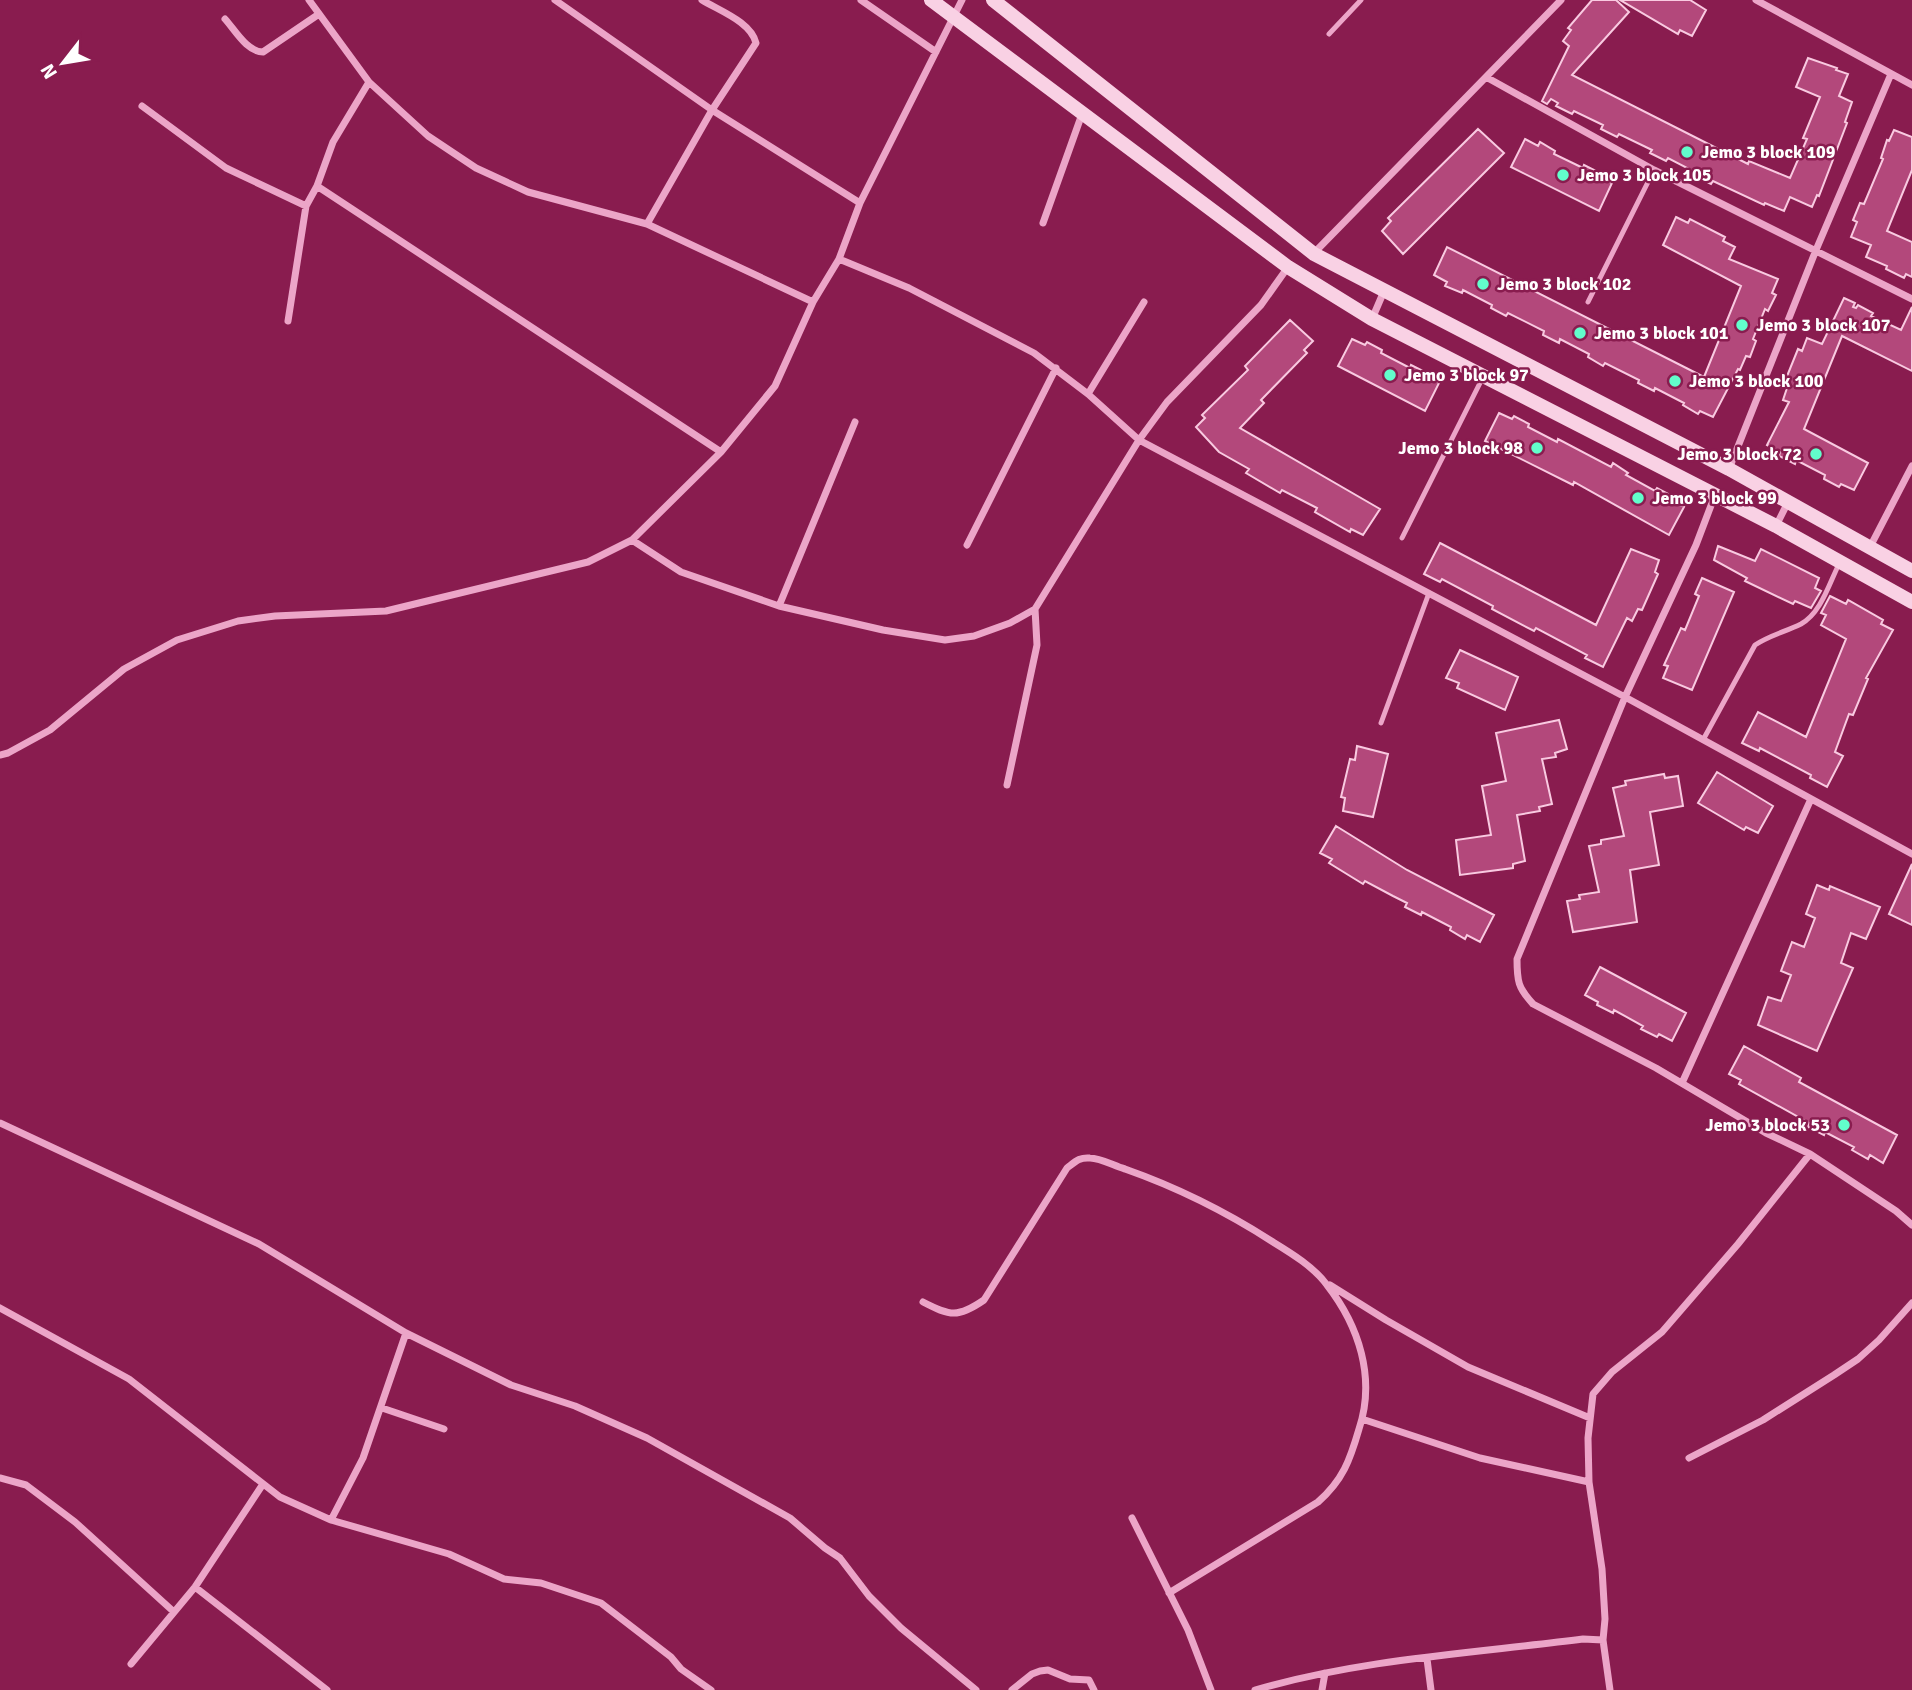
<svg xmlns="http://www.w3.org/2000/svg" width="1912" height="1690" font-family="Signika,sans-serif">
	<rect width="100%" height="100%" fill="#891c4f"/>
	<path fill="#b3487b" stroke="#f9cae1" stroke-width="2" d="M1592,0H1616L1629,12L1572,75L1748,164L1749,161L1790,178L1807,139L1803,138L1820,97L1796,87L1808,58L1837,68L1836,70L1848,74L1839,96L1852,102L1845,122L1847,123L1819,196L1817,195L1812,207L1790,197L1784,211L1765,203L1764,205L1713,181L1711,184L1695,176L1697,173L1668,158L1666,161L1650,153L1652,150L1619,134L1617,137L1601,129L1603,125L1574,111L1572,114L1556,106L1558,103L1551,99L1547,104L1542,101L1569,46L1563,41L1571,30L1568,28Z
		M1620,0H1690L1706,10L1692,36L1680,30L1678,34Z
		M1478,129L1504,153L1403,254L1382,231L1391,221L1388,218Z
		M1894,130L1912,137V170L1887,231L1912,242V277L1906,274L1904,278L1886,269L1887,266L1866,257L1871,245L1851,237L1857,222L1853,220L1860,203L1864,204L1883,159L1881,158L1887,140L1889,141Z
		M1525,139L1538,146L1540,142L1555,151L1554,154L1583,168L1584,165L1600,173L1599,177L1612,183L1599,211L1511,167Z
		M1676,217L1688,223L1690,219L1725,237L1723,241L1735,247L1729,259L1778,279L1772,293L1776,295L1768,311L1765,309L1753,339L1756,341L1750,357L1746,356L1740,370L1738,369L1713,417L1700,411L1698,414L1683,405L1684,403L1655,388L1654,391L1638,383L1639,380L1605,363L1603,366L1588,357L1589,354L1560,339L1559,343L1543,335L1544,331L1508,313L1506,316L1491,308L1492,305L1463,290L1462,293L1445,286L1447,282L1434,275L1447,247L1704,377L1741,286L1663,245Z
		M1844,298L1855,303L1853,307L1856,308L1858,305L1873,313L1871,316L1901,330L1912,307V371L1842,336L1804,429L1868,463L1854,490L1841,484L1839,487L1824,479L1825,475L1796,460L1795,464L1779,456L1780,452L1767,445L1789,402L1783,400L1787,388L1783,386L1798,349L1802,351L1807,338L1822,344Z
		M1290,320L1313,341L1304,350L1307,353L1261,400L1264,403L1240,428L1380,509L1363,535L1351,529L1350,532L1315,512L1317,508L1282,490L1280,493L1246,473L1249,469L1219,452L1196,427L1205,418L1202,415L1248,370L1245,366Z
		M1352,339L1365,345L1367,342L1382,350L1381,353L1410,368L1411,365L1427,373L1426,376L1439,383L1425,411L1338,366Z
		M1499,413L1512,419L1514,416L1529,424L1528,427L1557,442L1558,439L1611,467L1613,463L1628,473L1626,475L1655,491L1657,488L1672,496L1671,500L1684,507L1669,535L1574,482L1573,485L1485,441Z
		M1440,543L1596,625L1631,549L1659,560L1655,572L1658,574L1642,610L1638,609L1632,621L1627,618L1603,667L1585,658L1587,655L1536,628L1534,631L1492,609L1493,606L1442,579L1440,582L1424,574Z
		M1718,546L1755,561L1761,549L1819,578L1815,588L1821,591L1811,608L1795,601L1793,604L1745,581L1747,578L1714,560Z
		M1702,578L1734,592L1692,690L1663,678L1668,666L1664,665L1681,628L1685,630L1699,596L1695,594Z
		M1830,596L1846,604L1848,600L1883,620L1881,624L1893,630L1866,678L1868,679L1853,715L1849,714L1835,752L1843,756L1827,787L1810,778L1811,775L1760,748L1759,751L1742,743L1758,712L1806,737L1846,639L1821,625L1826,615L1821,613Z
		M1460,650L1518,677L1505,710L1457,688L1459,683L1446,678Z
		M1559,720L1567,749L1555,753L1556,757L1542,759L1552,804L1539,807L1540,811L1517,815L1525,861L1513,864V868L1460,875L1456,840L1491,835L1482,786L1506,781L1496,733Z
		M1357,746L1388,754L1373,817L1343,811L1345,798L1341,797L1350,759L1355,760Z
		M1717,772L1773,806L1758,833L1746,827L1744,830L1698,803Z
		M1664,774L1665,778L1678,776L1683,806L1650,812L1659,865L1630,870L1637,922L1573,932L1567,901L1580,899L1579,895L1599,892L1589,846L1601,844V840L1624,836L1613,788L1626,785L1625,781Z
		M1336,826L1407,870L1494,915L1480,942L1467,935L1465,939L1450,930L1451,927L1422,912L1421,915L1405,907L1407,903L1393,896L1365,881L1363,884L1329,863L1332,859L1320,853Z
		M1912,864V925L1889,914Z
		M1817,885L1829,890L1830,886L1880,907L1866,939L1851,933L1841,963L1853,968L1817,1051L1758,1025L1768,997L1781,1001L1791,975L1781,971L1792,942L1804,947L1815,918L1806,914Z
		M1600,967L1686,1013L1672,1041L1659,1034L1657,1037L1641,1029L1643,1026L1614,1010L1613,1013L1597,1005L1598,1002L1585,995Z
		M1744,1046L1801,1078L1799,1082L1897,1135L1883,1163L1870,1155L1868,1159L1852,1150L1854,1147L1825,1132L1824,1135L1808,1127L1809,1123L1739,1084L1741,1080L1729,1074Z"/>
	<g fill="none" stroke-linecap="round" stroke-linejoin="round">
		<path stroke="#eca5c8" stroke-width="5" d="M1329,34L1361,0
			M1588,302L1654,170
			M1402,538L1483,377
			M1381,723L1429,593
			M1703,740L1755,645C1770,635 1785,632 1801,624C1821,613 1829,584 1839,564"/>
		<path stroke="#eca5c8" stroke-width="7" d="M309,0L369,82L428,136L476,168L528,192L647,224L813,302
			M555,0L712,110L860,203
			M861,0L936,52
			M1756,0L1912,85
			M225,19C235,30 247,52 263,52L319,14
			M1486,77L1561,0
			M142,106L226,168L306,206
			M317,186L721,452
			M1043,223L1082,114
			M647,224L712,110L756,43C751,22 720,11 702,0
			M1314,253L1486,77L1654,170L1912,299
			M839,259L909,288L1034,353L1088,394L1139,440L1625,697L1912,854
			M1372,319L1384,291
			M288,321L306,206L317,186L333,142L369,82
			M1088,394L1144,302
			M1729,469L1816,250L1891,74
			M1715,495L1696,545L1625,697L1517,959C1517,981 1518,988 1533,1004L1656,1068L1766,1133L1810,1154L1896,1211L1912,1225
			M1776,526L1788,502
			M632,540L681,572L779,606L883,630L945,640L974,636L1010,623L1035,609L1139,440L1167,402L1261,305L1288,267
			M967,545L1056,368
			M1870,547L1912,466
			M779,606L855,422
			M0,755L8,753L50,730L124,669L177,640L238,621L275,616L386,611L588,562L632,540L721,452L775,386L813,302L839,259L860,203L962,0
			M1007,785L1037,645L1035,609
			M1682,1083L1811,799
			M0,1123L259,1244L406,1333L511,1385L575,1406L647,1438L790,1518L825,1548L840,1558L869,1596L901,1628L976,1690
			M1330,1285L1386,1320L1468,1367L1590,1418
			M923,1302C950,1316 958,1318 984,1300L1067,1168C1075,1162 1079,1157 1090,1158C1101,1158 1114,1166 1125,1169C1179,1188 1225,1211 1273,1242C1291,1253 1314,1267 1327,1285C1359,1326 1376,1378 1359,1429C1350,1460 1343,1480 1318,1502L1169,1593
			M0,1308L129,1379L280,1497L331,1520L449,1554L504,1579L541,1583L601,1603L671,1657L681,1669L711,1690
			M382,1408L444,1429
			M1362,1419L1480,1458L1589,1482
			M1689,1458L1763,1420L1834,1375L1858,1359L1879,1340L1912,1303
			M0,1478L26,1485L75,1522L174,1612
			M1132,1518L1188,1630L1211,1690
			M331,1520L363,1458L406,1333
			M195,1587L327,1690
			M1427,1659L1431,1690
			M131,1664L195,1587L263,1484
			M1012,1690L1032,1674L1040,1671L1048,1670L1070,1679L1089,1680L1094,1690
			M1255,1690C1361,1659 1474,1653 1583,1639L1603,1640
			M1322,1690L1325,1673
			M1610,1690L1603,1640L1605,1619L1602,1569L1589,1482L1588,1438L1593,1394L1612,1372L1662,1332L1738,1244L1810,1154"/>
		<path stroke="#f9d1e4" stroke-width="14" d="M931,0L1288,267L1372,319L1776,526L1912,602
			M993,0L1314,254L1729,469L1912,571"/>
	</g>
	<g fill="#62fdcb" stroke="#891c4f" stroke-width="2.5">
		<circle cx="1687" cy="152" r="7"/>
		<circle cx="1563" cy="175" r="7"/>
		<circle cx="1483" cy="284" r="7"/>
		<circle cx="1742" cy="325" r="7"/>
		<circle cx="1580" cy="333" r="7"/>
		<circle cx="1390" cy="375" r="7"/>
		<circle cx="1675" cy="381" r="7"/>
		<circle cx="1537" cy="448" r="7"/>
		<circle cx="1816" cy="454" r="7"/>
		<circle cx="1638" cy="498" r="7"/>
		<circle cx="1844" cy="1125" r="7"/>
	</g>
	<g text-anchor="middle" stroke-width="5" stroke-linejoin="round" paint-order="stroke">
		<g font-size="18" font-weight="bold" fill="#fff" stroke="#891c4f" text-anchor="start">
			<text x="1701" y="158">Jemo 3 block 109</text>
			<text x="1577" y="181">Jemo 3 block 105</text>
			<text x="1497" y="290">Jemo 3 block 102</text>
			<text x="1756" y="331">Jemo 3 block 107</text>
			<text x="1594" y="339">Jemo 3 block 101</text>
			<text x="1404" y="381">Jemo 3 block 97</text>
			<text x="1689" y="387">Jemo 3 block 100</text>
			<text x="1523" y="454" text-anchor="end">Jemo 3 block 98</text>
			<text x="1802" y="460" text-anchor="end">Jemo 3 block 72</text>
			<text x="1652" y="504">Jemo 3 block 99</text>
			<text x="1830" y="1131" text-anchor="end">Jemo 3 block 53</text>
		</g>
	</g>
	<g transform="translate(63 63) rotate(239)" stroke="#891c4f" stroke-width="5" paint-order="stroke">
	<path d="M0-5L12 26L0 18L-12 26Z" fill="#ffffff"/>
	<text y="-10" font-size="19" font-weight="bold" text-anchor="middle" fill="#ffffff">N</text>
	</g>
</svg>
